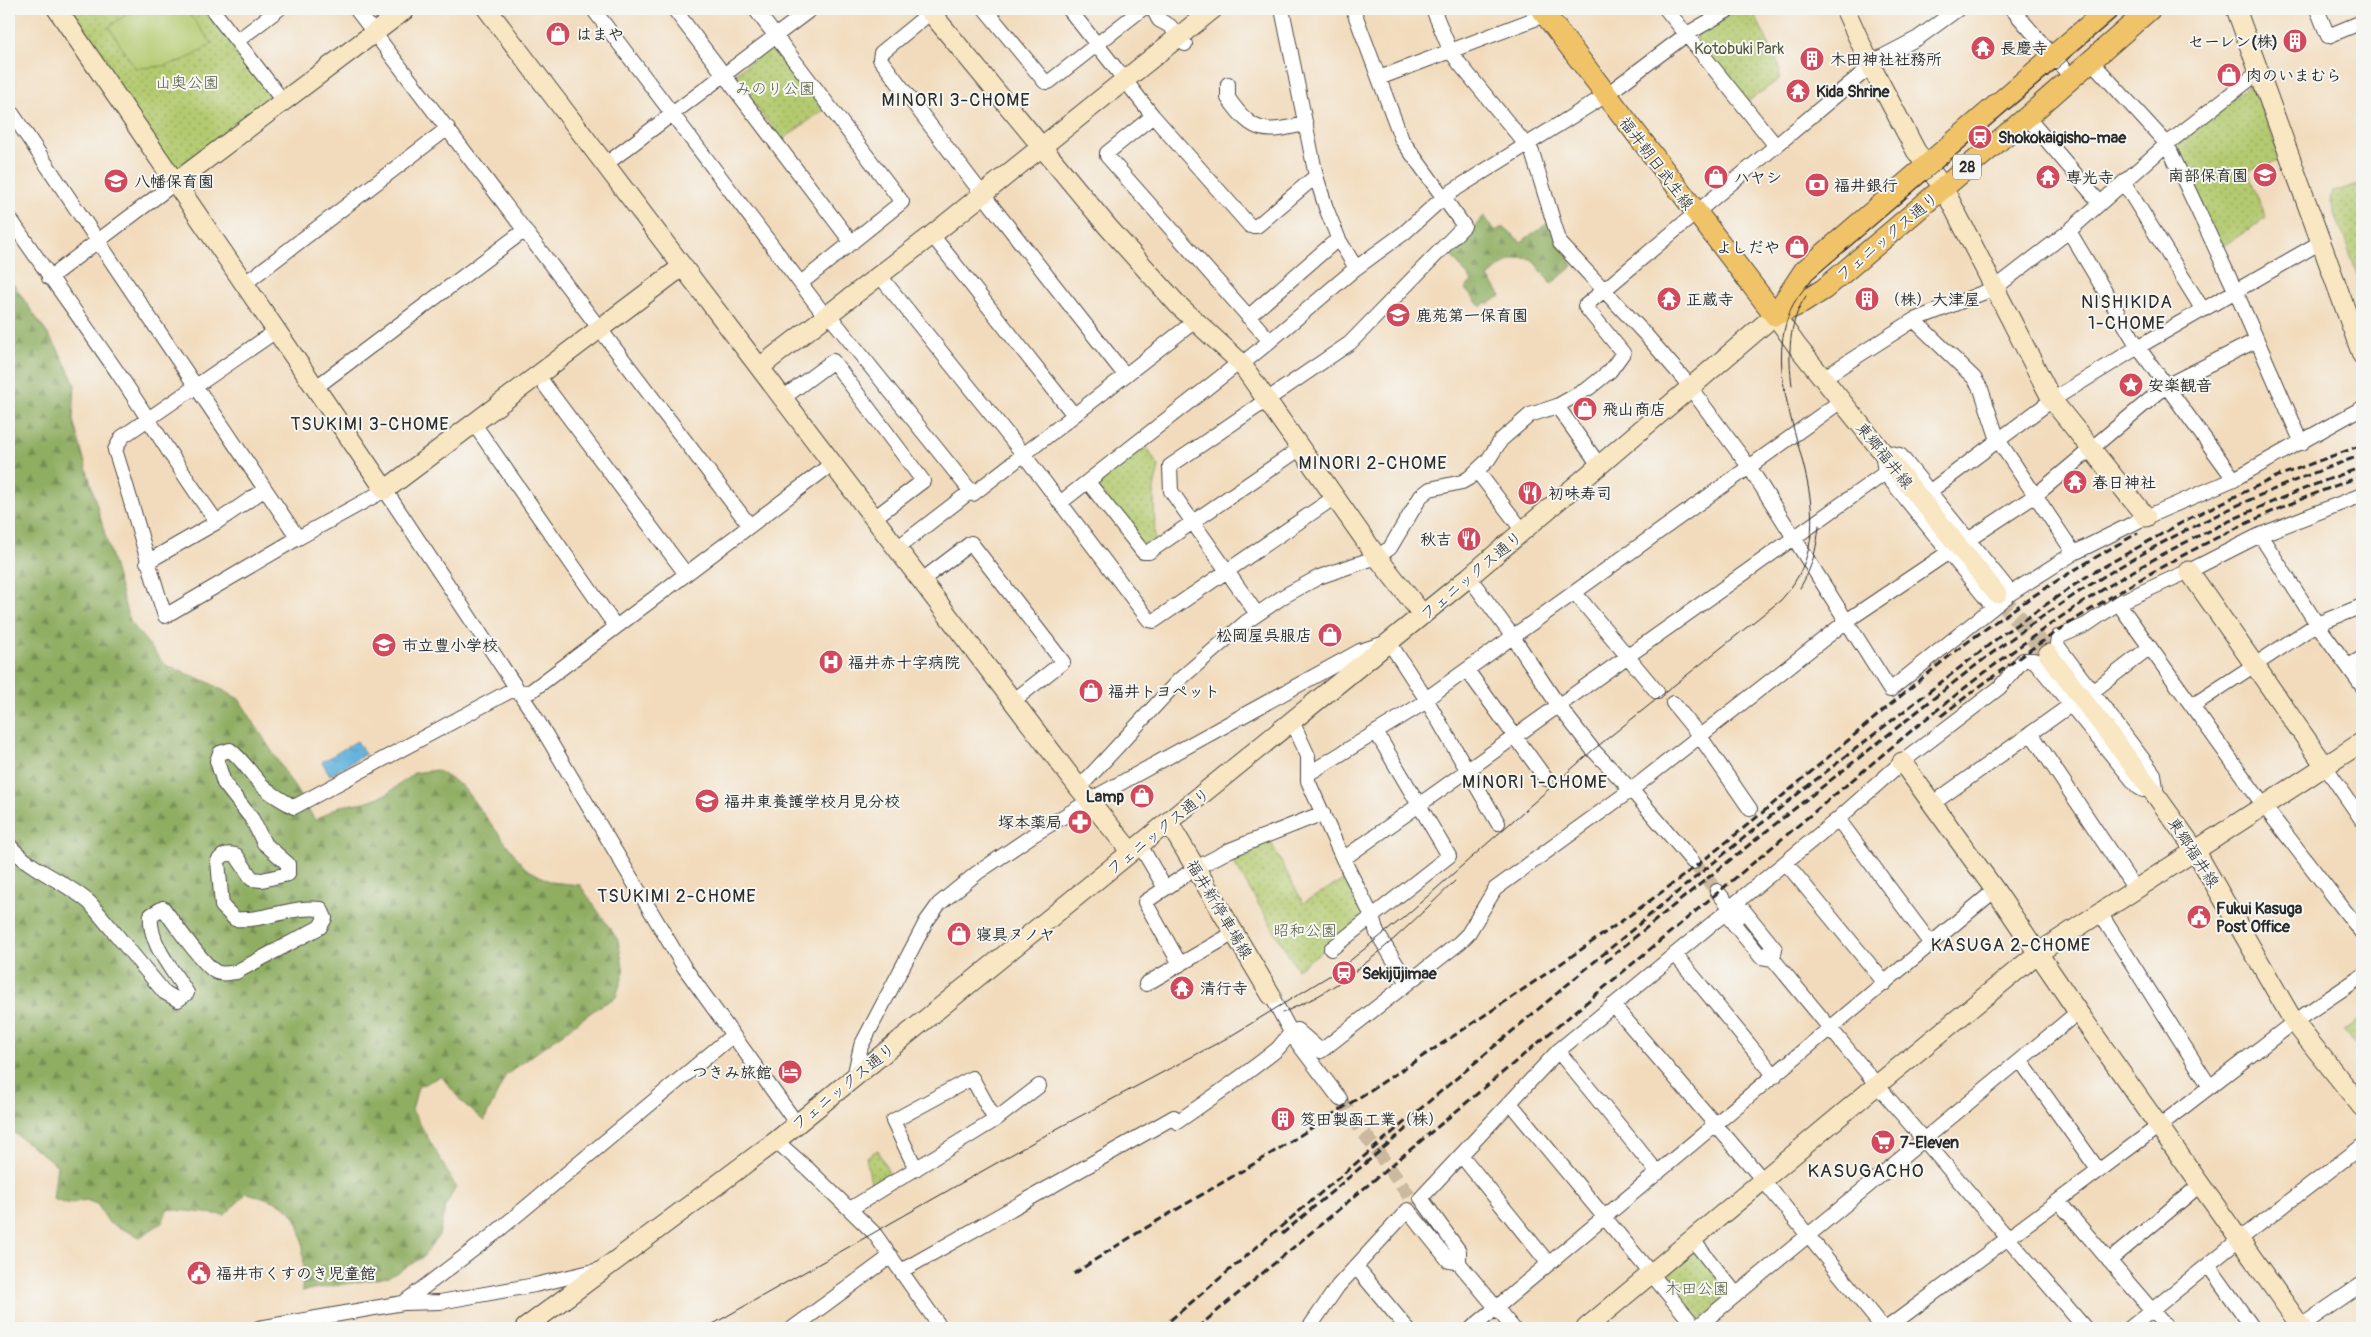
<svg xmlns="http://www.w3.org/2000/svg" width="2371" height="1337" font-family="Pangolin,'Klee One',sans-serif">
	<defs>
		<pattern id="grass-dots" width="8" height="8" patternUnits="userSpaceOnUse" patternTransform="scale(1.25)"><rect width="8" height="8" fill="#b4ca6f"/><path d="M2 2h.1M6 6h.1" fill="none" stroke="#93a45b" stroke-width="1.8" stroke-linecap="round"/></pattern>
		<pattern id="forest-firs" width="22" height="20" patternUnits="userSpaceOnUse" patternTransform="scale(1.25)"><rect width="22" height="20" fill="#8fae62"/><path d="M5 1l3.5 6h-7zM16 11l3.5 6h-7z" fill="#758e51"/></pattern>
		<pattern id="water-ripples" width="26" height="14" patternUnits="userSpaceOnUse" patternTransform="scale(1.25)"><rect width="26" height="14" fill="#65b4df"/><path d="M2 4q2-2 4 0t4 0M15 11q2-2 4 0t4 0" fill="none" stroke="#5393b5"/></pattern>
	</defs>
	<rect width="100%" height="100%" fill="#f6f6f2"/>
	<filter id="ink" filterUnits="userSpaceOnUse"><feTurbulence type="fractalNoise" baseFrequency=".02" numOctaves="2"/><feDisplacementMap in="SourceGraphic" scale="10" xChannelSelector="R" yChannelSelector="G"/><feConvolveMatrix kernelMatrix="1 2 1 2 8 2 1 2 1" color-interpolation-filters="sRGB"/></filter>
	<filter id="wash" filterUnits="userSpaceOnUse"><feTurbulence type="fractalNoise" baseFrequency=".0096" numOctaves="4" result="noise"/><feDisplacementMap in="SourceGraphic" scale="20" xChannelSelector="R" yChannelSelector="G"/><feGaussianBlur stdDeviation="1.12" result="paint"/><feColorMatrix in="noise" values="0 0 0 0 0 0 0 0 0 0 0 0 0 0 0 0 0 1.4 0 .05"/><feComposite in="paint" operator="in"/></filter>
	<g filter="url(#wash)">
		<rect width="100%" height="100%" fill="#f2dbbc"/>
		<path fill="url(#grass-dots)" stroke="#707a4d" d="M64,9H205L272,95L271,103L180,171L174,170Z
			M1741,9H1752L1780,67L1779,79L1746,103L1697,42V35Z
			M770,48L779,50L825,109L782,140L738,84L737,72Z
			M2252,83L2281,160L2247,170L2266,218L2217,250L2172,147Z
			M2362,183V288L2330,199L2333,192Z
			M1144,444L1159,467L1154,488L1155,544L1150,547L1142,545L1097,487L1099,479Z
			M1269,839L1303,903L1347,878L1369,918L1297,969L1231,858Z
			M2362,1017V1054L2344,1030Z
			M878,1150L892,1180L873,1192L866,1157Z
			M1696,1251L1730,1294L1695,1324L1661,1279Z"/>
		<path fill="url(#forest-firs)" stroke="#5d6c46" d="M1484,216L1495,231L1503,227L1521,242L1548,223L1573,266L1551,284L1532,259C1510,256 1505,263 1488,277L1501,296L1488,304L1486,302L1481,307L1465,289L1472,281L1450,254Z
			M9,278L58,349L75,384L73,420L129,620L165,665L206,681L239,699L315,820L340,806L365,802L387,794L414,773L436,770L462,786L525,868L551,882L580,885L618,940L624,972L616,997L597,1008L506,1075L484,1121L462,1102L441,1076L418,1087L412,1110L456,1187L445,1207L439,1235L423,1257L389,1277L302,1291C303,1268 308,1229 290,1211C279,1200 261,1197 247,1193L225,1215L167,1209L163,1222L140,1237L109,1223L97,1204L86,1200L67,1204L53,1199L57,1165L9,1129Z"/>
		<path fill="#b4ca6f" stroke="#707a4d" d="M134,9H185L212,43C190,62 164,68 135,68L109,27Z"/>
		<path fill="url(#water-ripples)" stroke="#487085" d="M357,741L365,754L330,775L322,762Z"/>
	</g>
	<g filter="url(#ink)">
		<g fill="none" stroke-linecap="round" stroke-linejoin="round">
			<path stroke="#cab89f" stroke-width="14" stroke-dasharray="14 7" stroke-linecap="butt" d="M1693,862L1717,891
				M1340,1099L1414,1203"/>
			<path stroke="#cab89f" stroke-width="19" stroke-dasharray="19 9" stroke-linecap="butt" d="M1997,594L2048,654"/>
			<defs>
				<path id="street" d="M212,9L283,101
					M356,9L750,526
					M593,9L826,317
					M674,9L852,243
					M755,9L902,202L801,283
					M985,9L1045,82H1049L1142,9
					M1069,9L1153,116L1250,226H1257L1316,176
					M1153,9L1159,20L1170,26L1185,44
					M1282,9L1316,176L1326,208L1339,240L1356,268
					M1433,9L1450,50L1459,63L1532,152L1560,243L1645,334L1683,378L1750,468L1890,690L2011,593L2074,553L2146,517L2234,479L2362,408
					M1666,9L1776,146
					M2012,9L2072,78
					M2317,9L2328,36L2362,22
					M931,12L881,53L880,59L973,182L1125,375
					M237,41L279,9
					M2091,61L2167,144L2236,292L2302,443
					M1870,63L1918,38L1958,9
					M1379,78L1545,15L1551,11
					M1228,84V98C1254,135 1264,133 1306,124
					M9,109L298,538
					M1153,116L1107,153V156L1270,341L1242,364
					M2027,117L2100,203
					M606,164L811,9
					M2124,183L2203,310
					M9,217C45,271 84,323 120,376C153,425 182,475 217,522
					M2069,231L2138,347L2234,479
					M932,235L1074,415
					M880,276L1024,455L1149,620L1154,621L1335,497
					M49,278L176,182
					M244,284L448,128
					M829,315L973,494L1195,321
					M1248,317L1332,244L1339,240
					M1914,320L1974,378L1981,389L1998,440L2074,553
					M276,331L122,437L115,450C133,505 147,561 165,616L298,538L385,490L533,713L684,967L797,1124
					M1270,341L1356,268L1404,233L1446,195L1606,95L1687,34L1730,9
					M538,376L686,574
					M1823,378L1914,320L1995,288L2069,231L2167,144L2259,72
					M315,388L525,230
					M783,398L833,361L923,481L874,518
					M1557,406L1599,465
					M474,424L616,627
					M1477,471L1523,531
					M1088,482L1143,552H1149L1301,448
					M1929,492L2052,400L2138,347L2321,242
					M1060,503L1240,362
					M2260,535L2317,624L2362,686
					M1968,540L2036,495L2166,386L2257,340
					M897,548L971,491
					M147,562L217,522L265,489
					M1469,577L1513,637L1558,705L1593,750L1634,793L1693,862
					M922,580L971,543L1063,662L1013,701
					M1575,593L1657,692
					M2118,603L2264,806L2362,933
					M1993,607L1885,473L1882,451L1900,455L2011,593
					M1257,614L1171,491L1170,466L1350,343L1464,226L1402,140L1353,9
					M2348,666L2362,658
					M1467,670L1546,779
					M2092,692L2150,647
					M1426,699L1841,401
					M1673,703L1699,735L1750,809
					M2192,706L2317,624L2362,606
					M1292,721L1308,756V781L1343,859L1372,916L1377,933L1408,983
					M2031,733L2135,889
					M2325,766L2362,820
					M1308,774L1427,701
					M1079,788L1179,680L1246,622L1284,596L1319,577L1377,557L1390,548L1421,496L1430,489L1462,482L1469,478L1488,460L1501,440L1530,415L1557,406L1589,388L1610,371L1623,353L1585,306L1871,66
					M2157,796L2154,774L2057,645L2058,637L2086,625L2118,603L2189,571L2260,535L2362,495
					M1932,804L2072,704
					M1838,819L1931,944
					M9,845C30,870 65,881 90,903L164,992L178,1000L187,993C173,970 148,943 151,915L163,908C174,922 202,964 216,972C222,975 230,973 236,972L320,927L325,918L321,909C292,905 264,922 235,919L222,906L218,861C223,854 227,853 236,855L252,879L262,880L288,874V864L264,843L252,819L224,783L217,761L220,753L230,750C242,759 249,771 259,782C268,793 282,800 294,807L510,691L530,692L833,463
					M1140,845L1165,888
					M1343,859L1885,473
					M1786,863L1885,983
					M1717,891L1738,917
					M2100,913L2210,1087
					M1331,949L1449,856L1376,732
					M1768,953L1877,1085L2085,1328
					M1675,954L1775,1076
					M1180,964L1145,902L1196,868L1230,850L1323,813
					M1146,984L1234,933
					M1271,995L1294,1038L1340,1099
					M1613,1005L1763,1180L1883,1328
					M1558,1051L1658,1173
					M2020,1060L2099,1171
					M854,1077L861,1046L926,922L939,904L977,873L1033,835L1099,795L1360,651L1389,642L1426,699L1498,823
					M1510,1103L1696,1328
					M776,1141L808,1169L874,1233L941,1328
					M1461,1155L1549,1264
					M916,1169L893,1121L972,1078L995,1120
					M2058,1201L2167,1328
					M850,1209L995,1120L1039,1086
					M1692,1239L1736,1294
					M1453,1256L1513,1328
					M2109,1261L2201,1184
					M1459,1263V1251L1421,1198L1558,1051L1725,913L1761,957L1773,959L1775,949L1737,902L1838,819L1902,762L1999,688L2023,660H2034L2138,787L2143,790
					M2208,1265L2253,1328
					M1356,1267L1407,1328
					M901,1271L1174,1117L1177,1122C1210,1099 1244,1076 1275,1051C1284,1044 1287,1033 1297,1030L1321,1051L1459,943L1468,934L1495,889L1631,790L1848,620L1949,552
					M403,1303L494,1234L733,1035
					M2301,1326L2362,1284
					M259,1328L403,1303L440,1302L535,1285L599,1270
					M793,1328L891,1256
					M1309,1328L1338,1286L1408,1210L1449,1261L1459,1263
					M1472,1328L1995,890
					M1696,1328L2078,1012
					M1887,1328L2159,1126L2294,1022L2362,976
					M2130,1328L2240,1239L2362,1146"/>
				<path id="secondary" d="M57,9L385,490L683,266
					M487,9L1079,788L1131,852
					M928,9L1108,227L1178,305L1240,362L1377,557L1423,615
					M1845,9L1871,66L1916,151L1943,187L2052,400L2146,517
					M2236,9L2362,355
					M176,182L406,9
					M760,367L932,235L1213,9
					M2189,571L2325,766
					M2048,654L2157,797L2195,850L2294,1022L2362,1107
					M1902,762L1995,890L2078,1012L2302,1328
					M1169,823L1271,995
					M525,1328L776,1141L1469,577L1775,315L1797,346L1997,594
					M1586,1328L1877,1085L2038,953L2362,742"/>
				<path id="primary" d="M1541,9L1775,315
					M1775,315L1802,303L1824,289L2027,117L2150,9
					M1775,315L1804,271L2108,9"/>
			</defs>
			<use href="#street" stroke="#494541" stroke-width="16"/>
			<use href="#secondary" stroke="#494541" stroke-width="21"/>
			<use href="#primary" stroke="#494541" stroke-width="23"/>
			<use href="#street" stroke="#fff" stroke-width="14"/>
			<use href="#secondary" stroke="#f9e7c3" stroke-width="19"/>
			<use href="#primary" stroke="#f1c369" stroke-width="21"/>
			<path stroke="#2b2b2b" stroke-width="1" d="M1792,385C1788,356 1788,322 1806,296
				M1800,588C1812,568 1817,549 1819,525
				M1282,1013C1295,1007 1310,1001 1323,993C1373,963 1413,921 1455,881
				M706,1328L1060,1127L1229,1037L1337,971L1403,918L1593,750L1781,600C1862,510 1753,409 1789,314C1793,301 1804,289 1812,279L2126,9"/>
			<path stroke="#2b2b2b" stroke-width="3" stroke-dasharray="8 4" stroke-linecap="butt" d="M1941,716C2073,613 2204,532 2362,476
				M1605,962C1689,892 1774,825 1860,757C1925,706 1989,652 2058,606C2152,542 2255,493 2362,455
				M1282,1234L1413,1123
				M1074,1274C1141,1228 1212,1190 1280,1148C1403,1070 1526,990 1644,905C1748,830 1842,743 1942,662C2003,613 2070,571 2138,533
				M1161,1328L1658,908L1800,792L2003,634L2089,575L2190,518L2278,476L2362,445
				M1197,1328L1905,736C1978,676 2053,618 2135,570C2207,528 2284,495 2362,467"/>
		</g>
	</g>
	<defs>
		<symbol id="shop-disc" viewBox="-11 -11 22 22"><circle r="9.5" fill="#d1495b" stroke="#f6f6f2"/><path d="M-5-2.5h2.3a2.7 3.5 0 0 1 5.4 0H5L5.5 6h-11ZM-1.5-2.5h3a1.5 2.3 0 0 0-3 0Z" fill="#fff"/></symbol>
		<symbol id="building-disc" viewBox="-11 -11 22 22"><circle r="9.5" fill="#d1495b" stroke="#f6f6f2"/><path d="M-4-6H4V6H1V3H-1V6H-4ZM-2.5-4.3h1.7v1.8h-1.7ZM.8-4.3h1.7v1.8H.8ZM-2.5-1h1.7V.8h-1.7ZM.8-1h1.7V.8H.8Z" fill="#fff"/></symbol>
		<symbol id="temple-disc" viewBox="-11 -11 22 22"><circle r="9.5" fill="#d1495b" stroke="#f6f6f2"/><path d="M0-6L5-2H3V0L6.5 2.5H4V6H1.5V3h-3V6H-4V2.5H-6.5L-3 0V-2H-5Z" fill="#fff"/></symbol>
		<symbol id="station-disc" viewBox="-11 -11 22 22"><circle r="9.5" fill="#d1495b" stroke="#f6f6f2"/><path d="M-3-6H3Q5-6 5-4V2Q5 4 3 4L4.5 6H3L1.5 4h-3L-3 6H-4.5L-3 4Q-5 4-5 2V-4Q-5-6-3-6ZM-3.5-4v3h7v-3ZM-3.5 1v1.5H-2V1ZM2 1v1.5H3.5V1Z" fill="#fff"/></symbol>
		<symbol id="school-disc" viewBox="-11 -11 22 22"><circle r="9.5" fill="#d1495b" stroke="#f6f6f2"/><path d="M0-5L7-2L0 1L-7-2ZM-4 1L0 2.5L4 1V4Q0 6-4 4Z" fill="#fff"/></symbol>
		<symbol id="bank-disc" viewBox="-11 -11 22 22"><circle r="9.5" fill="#d1495b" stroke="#f6f6f2"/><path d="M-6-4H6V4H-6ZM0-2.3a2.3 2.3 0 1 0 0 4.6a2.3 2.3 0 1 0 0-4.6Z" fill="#fff"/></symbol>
		<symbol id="sight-disc" viewBox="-11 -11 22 22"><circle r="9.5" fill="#d1495b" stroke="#f6f6f2"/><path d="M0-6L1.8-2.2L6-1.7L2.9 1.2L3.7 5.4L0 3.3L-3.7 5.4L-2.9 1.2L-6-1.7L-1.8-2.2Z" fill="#fff"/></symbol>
		<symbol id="restaurant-disc" viewBox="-11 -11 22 22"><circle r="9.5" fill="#d1495b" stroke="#f6f6f2"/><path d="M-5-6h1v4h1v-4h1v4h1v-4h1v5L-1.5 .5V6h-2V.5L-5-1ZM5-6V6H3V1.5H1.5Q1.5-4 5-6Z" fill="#fff"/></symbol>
		<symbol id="hospital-disc" viewBox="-11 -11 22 22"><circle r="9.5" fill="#d1495b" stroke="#f6f6f2"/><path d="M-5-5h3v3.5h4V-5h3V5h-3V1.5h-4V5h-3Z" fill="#fff"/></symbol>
		<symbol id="pharmacy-disc" viewBox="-11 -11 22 22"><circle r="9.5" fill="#d1495b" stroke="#f6f6f2"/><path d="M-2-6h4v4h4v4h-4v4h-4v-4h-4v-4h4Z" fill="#fff"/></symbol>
		<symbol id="civic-disc" viewBox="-11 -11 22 22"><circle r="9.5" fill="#d1495b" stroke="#f6f6f2"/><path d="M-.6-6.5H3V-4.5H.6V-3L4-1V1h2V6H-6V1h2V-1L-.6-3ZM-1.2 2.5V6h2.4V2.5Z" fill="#fff"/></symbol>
		<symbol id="hotel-disc" viewBox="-11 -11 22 22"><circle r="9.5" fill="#d1495b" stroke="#f6f6f2"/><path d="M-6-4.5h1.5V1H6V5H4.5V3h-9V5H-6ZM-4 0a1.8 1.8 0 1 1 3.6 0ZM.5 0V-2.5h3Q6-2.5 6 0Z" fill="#fff"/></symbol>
		<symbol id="supermarket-disc" viewBox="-11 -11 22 22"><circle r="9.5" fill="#d1495b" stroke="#f6f6f2"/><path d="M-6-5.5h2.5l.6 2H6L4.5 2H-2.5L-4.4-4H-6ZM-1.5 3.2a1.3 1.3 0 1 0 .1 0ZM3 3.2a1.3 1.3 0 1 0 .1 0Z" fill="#fff"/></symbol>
	</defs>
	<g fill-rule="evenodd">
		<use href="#shop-disc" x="544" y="20" width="28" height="28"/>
		<use href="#building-disc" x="2281" y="27" width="28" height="28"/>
		<use href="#temple-disc" x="1969" y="34" width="28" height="28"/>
		<use href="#building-disc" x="1798" y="45" width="28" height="28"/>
		<use href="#shop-disc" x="2215" y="61" width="28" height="28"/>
		<use href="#temple-disc" x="1784" y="77" width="28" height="28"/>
		<use href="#station-disc" x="1966" y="123" width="28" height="28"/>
		<use href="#school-disc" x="2251" y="161" width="28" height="28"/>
		<use href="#shop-disc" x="1702" y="163" width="28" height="28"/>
		<use href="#temple-disc" x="2034" y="163" width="28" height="28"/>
		<use href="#school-disc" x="102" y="167" width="28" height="28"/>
		<use href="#bank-disc" x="1803" y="171" width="28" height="28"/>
		<use href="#shop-disc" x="1783" y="233" width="28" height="28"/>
		<use href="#temple-disc" x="1655" y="285" width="28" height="28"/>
		<use href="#building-disc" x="1853" y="285" width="28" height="28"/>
		<use href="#school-disc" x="1384" y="301" width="28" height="28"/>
		<use href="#sight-disc" x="2117" y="371" width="28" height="28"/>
		<use href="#shop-disc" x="1571" y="395" width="28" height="28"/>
		<use href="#temple-disc" x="2061" y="468" width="28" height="28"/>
		<use href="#restaurant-disc" x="1516" y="479" width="28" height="28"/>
		<use href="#restaurant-disc" x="1455" y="525" width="28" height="28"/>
		<use href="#shop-disc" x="1316" y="621" width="28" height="28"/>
		<use href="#school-disc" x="370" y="631" width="28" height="28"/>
		<use href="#hospital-disc" x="817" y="648" width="28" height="28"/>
		<use href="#shop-disc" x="1077" y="677" width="28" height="28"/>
		<use href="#shop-disc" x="1128" y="782" width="28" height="28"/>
		<use href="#school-disc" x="693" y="787" width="28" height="28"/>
		<use href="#pharmacy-disc" x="1066" y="808" width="28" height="28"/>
		<use href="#civic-disc" x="2185" y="903" width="28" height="28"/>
		<use href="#shop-disc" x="945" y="920" width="28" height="28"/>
		<use href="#station-disc" x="1330" y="959" width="28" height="28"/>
		<use href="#temple-disc" x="1168" y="974" width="28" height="28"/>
		<use href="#hotel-disc" x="776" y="1058" width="28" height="28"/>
		<use href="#building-disc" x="1269" y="1105" width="28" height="28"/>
		<use href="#supermarket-disc" x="1869" y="1128" width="28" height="28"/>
		<use href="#civic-disc" x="185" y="1259" width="28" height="28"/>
	</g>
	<g text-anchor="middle" stroke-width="4" stroke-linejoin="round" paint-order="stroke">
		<rect fill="#f6f6f2" stroke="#686867" stroke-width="1" x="1953" y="154.5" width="28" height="25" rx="4"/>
		<g font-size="15" font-weight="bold" fill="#2b2b2b">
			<text x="1967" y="172">28</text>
		</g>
		<g font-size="16" font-weight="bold" fill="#2b2b2b" stroke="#f6f6f2" text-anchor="start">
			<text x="576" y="40">はまや</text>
			<text x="2278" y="47" text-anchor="end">セーレン(株)</text>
			<text x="2000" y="54">長慶寺</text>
			<text x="1830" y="65">木田神社社務所</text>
			<text x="2246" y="81">肉のいまむら</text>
			<text x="1816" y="97">Kida Shrine</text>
			<text x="1998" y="143">Shokokaigisho-mae</text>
			<text x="2248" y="181" text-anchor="end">南部保育園</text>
			<text x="1734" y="183">ハヤシ</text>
			<text x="2066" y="183">専光寺</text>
			<text x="134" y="187">八幡保育園</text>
			<text x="1834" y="191">福井銀行</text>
			<text x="1780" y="253" text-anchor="end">よしだや</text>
			<text x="1686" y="305">正蔵寺</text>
			<text x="1884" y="305">（株）大津屋</text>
			<text x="1416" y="321">鹿苑第一保育園</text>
			<text x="2148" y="391">安楽観音</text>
			<text x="1602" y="415">飛山商店</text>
			<text x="2092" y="488">春日神社</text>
			<text x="1548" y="499">初味寿司</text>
			<text x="1452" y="545" text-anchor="end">秋吉</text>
			<text x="1312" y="641" text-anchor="end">松岡屋呉服店</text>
			<text x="402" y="651">市立豊小学校</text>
			<text x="848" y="668">福井赤十字病院</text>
			<text x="1108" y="697">福井トヨペット</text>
			<text x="1124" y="802" text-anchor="end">Lamp</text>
			<text x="724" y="807">福井東養護学校月見分校</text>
			<text x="1062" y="828" text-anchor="end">塚本薬局</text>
			<text x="2216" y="914">Fukui Kasuga<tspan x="2216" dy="18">Post Office</tspan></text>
			<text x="976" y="940">寝具ヌノヤ</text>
			<text x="1362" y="979">Sekijūjimae</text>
			<text x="1200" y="994">清行寺</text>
			<text x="772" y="1078" text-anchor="end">つきみ旅館</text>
			<text x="1300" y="1125">笈田製函工業（株）</text>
			<text x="1900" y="1148">7-Eleven</text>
			<text x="216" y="1279">福井市くすのき児童館</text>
		</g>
		<g font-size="16" fill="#545b3f" stroke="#f6f6f2">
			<text x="1739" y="54">Kotobuki Park</text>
			<text x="187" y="88">山奥公園</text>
			<text x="775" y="94">みのり公園</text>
			<text x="1305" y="936">昭和公園</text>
			<text x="1697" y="1294">木田公園</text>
		</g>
		<g font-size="16" fill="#2b2b2b" stroke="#f6f6f2">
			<text transform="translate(1657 163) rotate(53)" y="6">福井朝日武生線</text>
			<text transform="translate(1887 236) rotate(-40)" y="6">フェニックス通り</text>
			<text transform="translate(1885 455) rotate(51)" y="6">東郷福井線</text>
			<text transform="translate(1471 575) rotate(-40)" y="6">フェニックス通り</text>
			<text transform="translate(1158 831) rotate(-39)" y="6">フェニックス通り</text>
			<text transform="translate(2194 852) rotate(57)" y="6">東郷福井線</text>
			<text transform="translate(1220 909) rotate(59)" y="6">福井新停車場線</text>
			<text transform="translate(843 1086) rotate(-39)" y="6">フェニックス通り</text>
		</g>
		<g font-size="18" letter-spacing="1" fill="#2b2b2b" stroke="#f6f6f2">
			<text x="956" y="106">MINORI 3-CHOME</text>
			<text x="2127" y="308">NISHIKIDA<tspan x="2127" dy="21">1-CHOME</tspan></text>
			<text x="370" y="430">TSUKIMI 3-CHOME</text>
			<text x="1373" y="469">MINORI 2-CHOME</text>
			<text x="1535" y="788">MINORI 1-CHOME</text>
			<text x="677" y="902">TSUKIMI 2-CHOME</text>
			<text x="2011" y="951">KASUGA 2-CHOME</text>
		</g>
		<g font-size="19" letter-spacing="1" fill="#2b2b2b" stroke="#f6f6f2">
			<text x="1866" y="1177">KASUGACHO</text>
		</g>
	</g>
	<rect width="2371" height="1337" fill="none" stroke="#f6f6f2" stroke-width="30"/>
</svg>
